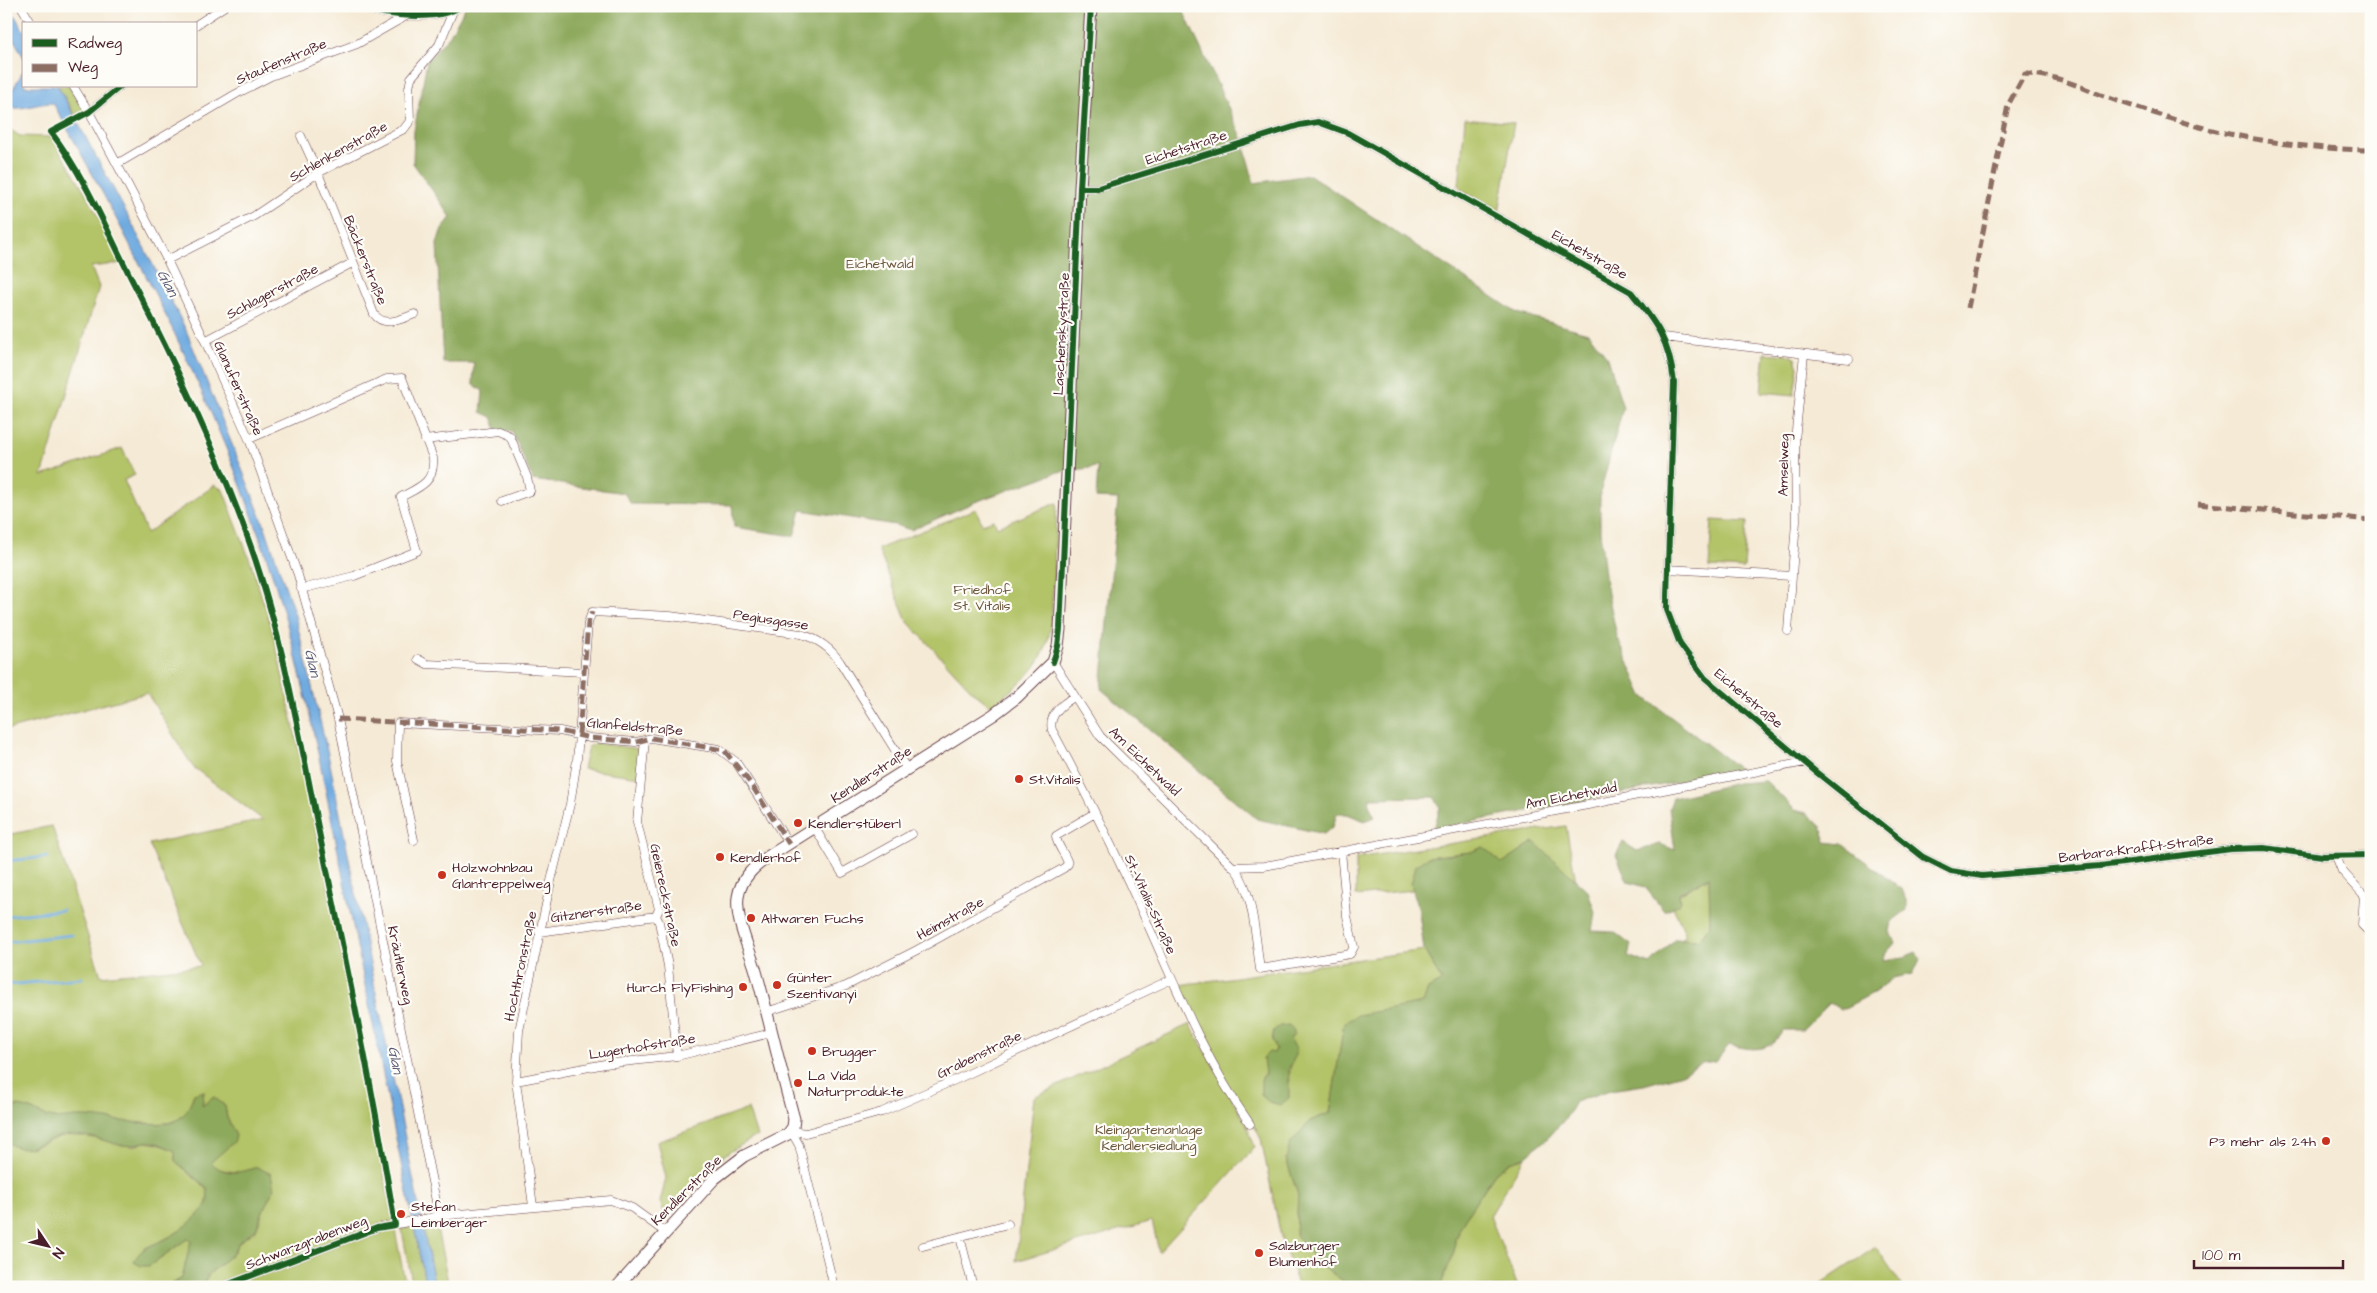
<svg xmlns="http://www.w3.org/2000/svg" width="2377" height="1293" font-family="'Architects Daughter',sans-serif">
	<rect width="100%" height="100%" fill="#fdfcf7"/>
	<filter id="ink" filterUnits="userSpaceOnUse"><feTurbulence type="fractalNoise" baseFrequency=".02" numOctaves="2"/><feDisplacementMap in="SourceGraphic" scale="10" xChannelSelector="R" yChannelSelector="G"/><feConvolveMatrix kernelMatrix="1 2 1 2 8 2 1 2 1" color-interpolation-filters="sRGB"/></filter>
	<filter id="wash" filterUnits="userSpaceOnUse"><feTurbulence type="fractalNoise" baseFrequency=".0096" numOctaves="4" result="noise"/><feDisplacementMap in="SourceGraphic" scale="20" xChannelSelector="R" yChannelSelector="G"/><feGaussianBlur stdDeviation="1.12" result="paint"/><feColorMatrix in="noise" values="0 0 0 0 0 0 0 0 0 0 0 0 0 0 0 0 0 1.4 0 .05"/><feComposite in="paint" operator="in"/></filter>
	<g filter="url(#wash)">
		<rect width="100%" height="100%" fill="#f5ead5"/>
		<path fill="#b2c367" stroke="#7e7149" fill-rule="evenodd" d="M58,86H69L84,109L75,115Z
			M1465,118L1514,123L1499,213L1464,192L1459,186Z
			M6,127L20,136L51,137L86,193L122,263L91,267L99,287L42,476L122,448L135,475L124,480L147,533L215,485L223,490L251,563L273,632L324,865L406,1287H203L208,1275L233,1253L239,1242L256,1230L264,1208L274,1189L257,1167L241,1173L216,1169L211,1162L236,1136L227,1118L225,1106L214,1097L202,1106L204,1092L194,1094C190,1105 187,1116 175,1121C159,1128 104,1118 84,1118C75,1117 61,1120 53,1118C34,1114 28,1103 6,1107V835L52,826L101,976L201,966L149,844L263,820L193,767L147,693L6,730Z
			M1765,353L1789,355L1795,358L1798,367L1794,395L1761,392Z
			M1057,503L1051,626C1044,668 1023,681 991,706L974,693L907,621L878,549L976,509L982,524L994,520L997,527Z
			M1712,520L1747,522L1744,569L1709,567Z
			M596,743L640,749L642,752L640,777L583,769L588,747Z
			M1566,826L1576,881L1533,842L1502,864L1483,847L1471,852L1428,857L1411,884L1413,890L1356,896V858Z
			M1709,877L1710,925L1699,940L1681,939L1686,935L1673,907L1680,904L1679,894Z
			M1424,950L1442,981L1428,989L1424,1003L1344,1023L1330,1113L1310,1121L1286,1159L1298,1195L1296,1235L1320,1264L1351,1287H1299L1281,1237L1261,1139L1248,1114L1229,1090L1180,985ZM1289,1025L1293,1029L1294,1034L1290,1040L1296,1048C1295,1061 1288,1064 1290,1081L1261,1080L1276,1049L1275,1045Z
			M1190,1024L1246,1123L1255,1147L1159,1252L1152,1221L1016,1261L1034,1097Z
			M748,1109L757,1136L726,1154L697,1181L667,1220L660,1202L666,1178L657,1142Z
			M64,1135L97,1137L121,1145L134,1146L145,1142L158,1144L176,1151L188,1173L207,1188C215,1219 166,1239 143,1249L149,1266L187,1239L191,1241L182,1278L167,1287H6V1141L30,1148Z
			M1525,1157L1490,1216L1518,1287H1440L1454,1252L1455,1239L1464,1220L1495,1173L1510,1162Z
			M433,1221L436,1223L449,1287H435L422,1224Z
			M414,1226L426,1287H413L403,1236L402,1229Z
			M1876,1247L1903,1287H1816Z"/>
		<path fill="#8da95c" stroke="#6c6444" d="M466,6H1181L1241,135L1254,183L1310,175L1517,313L1588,333L1608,358L1623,408L1600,493V531L1606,584L1617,637L1643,696L1741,770L1434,829L1440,807L1434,797L1370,798L1369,805L1375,817L1365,821L1347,814H1337L1333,826L1324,834L1257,819L1101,689L1118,499L1096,498L1098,467L1058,472L975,502L911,530L895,525L801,510L794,536L734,527L732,505L631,504L624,493L533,480L512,431L497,430L492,417L481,412L483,391L473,384L474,363H443L437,244L441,231L451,217L413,163L414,131L427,61L450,35Z
			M1766,781L1795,810L1806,813L1821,826L1826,842L1842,844L1902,889L1907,902V910L1892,921L1890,932L1895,943L1886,953L1883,960L1904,957L1916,952L1920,959L1913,974L1893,978L1875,992L1841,1010L1830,1003L1803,1030H1783C1770,1054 1753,1050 1729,1045L1716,1061L1702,1063L1679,1075L1644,1085L1610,1090L1575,1102L1566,1118L1549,1137L1525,1157L1510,1162L1495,1173L1464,1220L1455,1239L1454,1252L1440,1287H1351L1320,1264L1296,1235L1298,1195L1286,1159L1290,1144L1310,1121L1330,1113L1344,1023L1358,1015L1423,1003L1428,989L1442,981L1424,950L1418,906L1411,884L1416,865L1428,857L1471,852L1483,847L1502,863L1534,842L1588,891L1595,912L1592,931L1614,932L1631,945L1628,956L1650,964L1675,939L1699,940L1710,925L1709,877L1679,893L1680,904L1664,911L1645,887L1628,882L1616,855L1623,842L1637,851L1660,844L1675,850L1669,808L1673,798L1737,783Z
			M1289,1025L1293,1029L1294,1034L1290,1040L1296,1048V1055L1289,1068V1098L1280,1105L1269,1102L1261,1095V1080L1265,1074L1263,1058L1269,1052L1274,1053L1276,1049L1272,1041L1274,1030L1280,1026Z
			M204,1091L202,1106L214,1097L225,1106L227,1118L236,1136L234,1142L211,1162C223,1176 242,1173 257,1167L271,1174L274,1189L264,1208L256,1229L239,1242L233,1253L208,1275L203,1287H167L182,1278L191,1241L187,1239L149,1266H141L134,1262C141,1245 157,1245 171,1236C184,1229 201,1214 208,1202L207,1188L175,1161V1151C166,1147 157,1141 146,1142C137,1143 130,1147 120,1145C102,1140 82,1133 63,1136C43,1139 25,1158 6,1141V1107C30,1103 33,1114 53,1118C62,1120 74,1116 84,1117C105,1117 157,1129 175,1121C187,1115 190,1105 194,1094Z"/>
		<path fill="#6fabe0" stroke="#5c6586" d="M6,6H9L24,31V58L6,25Z
			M24,70V86H58L126,212L186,330L264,524L295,615L328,754L435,1287H426C399,1153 372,1020 345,887C327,797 310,705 285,617C234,436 144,266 53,103C38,103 27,109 13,108L8,97Z"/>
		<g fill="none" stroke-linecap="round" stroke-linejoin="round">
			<path stroke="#6fabe0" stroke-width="3" d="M6,861L48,857
				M6,916L63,910
				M6,942L72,935
				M6,985L82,978"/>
		</g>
	</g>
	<g filter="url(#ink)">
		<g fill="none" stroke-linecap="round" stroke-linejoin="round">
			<defs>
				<path id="street" d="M21,6L32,24
					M359,6C384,16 438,22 461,6
					M196,25L225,6
					M73,86L89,112L117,164L167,260L205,341L249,439L298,575L338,719L439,1216
					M89,112L121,86
					M301,136L318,173L374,314C384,328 401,319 415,314
					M117,164L236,94L271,76L357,44L406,16
					M1080,188H1098L1300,125L1318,122L1348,133L1631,292C1657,324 1669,340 1674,382L1667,596V610L1680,644L1705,678L1816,772L1923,857L1951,871L1982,876L2100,866L2231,849L2264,848L2323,856L2371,855
					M167,260L254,216L318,173L404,129L410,121L409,88L411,78L439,45L453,11
					M1663,337L1849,359
					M205,341L352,263
					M249,439L387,379L402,378L433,458C435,482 420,487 401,497L417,551L354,576L301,589
					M425,440L498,431L510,436L527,477L530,491L502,501
					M1667,569L1792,576L1796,521L1795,440L1804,354
					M1788,631L1792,576
					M418,659L427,664L584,672
					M1053,662L1100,736L1233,867L1264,866L1593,804L1805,762
					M1074,697C1062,704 1048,715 1052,730C1079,780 1105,831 1129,883C1167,964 1198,1050 1250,1124
					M645,740L637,822L659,909L656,916L659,922L668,966L677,1056
					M815,828L842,873L912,834
					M414,840L397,761L398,723L560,731L590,738L636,742L651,738L719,749L736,762L789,844
					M2336,856L2342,871L2364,895L2362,925L2371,934
					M1233,867C1253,886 1256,942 1260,969L1350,954L1354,947L1347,916L1341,851
					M539,932L656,916
					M766,1012L846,986L917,950L1064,868L1068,864C1066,854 1057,847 1056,836L1095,813
					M516,1081L605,1064L677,1056L771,1033
					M791,1131L806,1133L882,1112L955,1080L1172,979
					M791,1131L799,1145L834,1287
					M533,1206L516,1081L519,1031L551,881L570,804L577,760L588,623L592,612L670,616L801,634C818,639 830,647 840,662L907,769
					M960,1237L973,1287
					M923,1246L1008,1224
					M221,1287L377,1228L439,1216L611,1200L632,1208L665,1232"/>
				<path id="secondary" d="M617,1287L714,1179L744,1156L788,1134L793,1127L794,1119C781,1071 770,1023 757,975C751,951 735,922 738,897C741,878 754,867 769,856L993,715L1017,697L1053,662L1058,646L1060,629L1080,188L1091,6"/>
			</defs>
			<use href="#street" stroke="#643d44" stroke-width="9"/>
			<use href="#secondary" stroke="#643d44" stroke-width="13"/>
			<use href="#street" stroke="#fff" stroke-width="8"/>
			<use href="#secondary" stroke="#fff" stroke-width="11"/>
			<path stroke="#8d6e63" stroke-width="5" stroke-dasharray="10 5" stroke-linecap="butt" d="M1968,308L2008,105L2025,74C2052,74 2076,85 2101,95C2122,103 2144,110 2166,117C2231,138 2302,149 2371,150
				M2198,504L2371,520
				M338,719L560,731L590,738L636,742L651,738L724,750L751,784L789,844
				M579,734L588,623L592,612"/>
			<defs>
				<path id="cycleway" d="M359,6C384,16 438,22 461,6
					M121,86L89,112L51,132C86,178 108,233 134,284C176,365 215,448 246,533C282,630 299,736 320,837C347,966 374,1095 395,1225L377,1228L221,1287
					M1080,188H1098L1300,125L1318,122L1348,133L1631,292C1657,324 1669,340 1674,382L1667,596V610L1680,644L1705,678L1816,772L1923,857L1951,871L1982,876L2100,866L2231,849L2264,848L2323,856L2371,855
					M1053,662L1058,646L1060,629L1080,188L1091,6"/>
			</defs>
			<use href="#cycleway" stroke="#fdfcf7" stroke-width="9"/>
			<use href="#cycleway" stroke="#1b5e20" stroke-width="6"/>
		</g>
	</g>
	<g fill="#c8321e" stroke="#fdfcf7" stroke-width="2">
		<circle cx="1019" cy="779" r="5"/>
		<circle cx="798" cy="823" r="5"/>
		<circle cx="720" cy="857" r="5"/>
		<circle cx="442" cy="875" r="5"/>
		<circle cx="751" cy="918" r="5"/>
		<circle cx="777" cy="985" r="5"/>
		<circle cx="743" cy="987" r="5"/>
		<circle cx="812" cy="1051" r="5"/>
		<circle cx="798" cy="1083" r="5"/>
		<circle cx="2326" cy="1141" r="5"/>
		<circle cx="401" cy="1214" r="5"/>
		<circle cx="1259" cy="1253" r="5"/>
	</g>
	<g text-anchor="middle" stroke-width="4.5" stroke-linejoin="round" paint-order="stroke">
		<g font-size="14" fill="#4a1f2b" stroke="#fdfcf7">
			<text transform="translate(281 61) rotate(-23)" y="5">Staufenstraße</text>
			<text transform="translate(1186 147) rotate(-18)" y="5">Eichetstraße</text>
			<text transform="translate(338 151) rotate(-29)" y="5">Schlenkenstraße</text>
			<text transform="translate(1590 254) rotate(30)" y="5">Eichetstraße</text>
			<text transform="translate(366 260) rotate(68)" y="5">Bäckerstraße</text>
			<text transform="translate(272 291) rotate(-28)" y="5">Schlagerstraße</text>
			<text transform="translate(1061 334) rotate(-87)" y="5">Laschenskystraße</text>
			<text transform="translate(239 388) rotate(66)" y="5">Glanuferstraße</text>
			<text transform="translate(1783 465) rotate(-89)" y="5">Amselweg</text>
			<text transform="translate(771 619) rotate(9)" y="5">Pegiusgasse</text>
			<text transform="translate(1749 698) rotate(40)" y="5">Eichetstraße</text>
			<text transform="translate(635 726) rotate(5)" y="5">Glanfeldstraße</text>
			<text transform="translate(1145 761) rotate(44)" y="5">Am Eichetwald</text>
			<text transform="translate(871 774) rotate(-33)" y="5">Kendlerstraße</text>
			<text transform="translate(1571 795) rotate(-11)" y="5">Am Eichetwald</text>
			<text transform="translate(2136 848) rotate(-7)" y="5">Barbara-Krafft-Straße</text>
			<text transform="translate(666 895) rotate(78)" y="5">Geiereckstraße</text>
			<text transform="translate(1151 904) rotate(66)" y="5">St.-Vitalis-Straße</text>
			<text transform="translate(596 911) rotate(-8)" y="5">Gitznerstraße</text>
			<text transform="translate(950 918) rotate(-29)" y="5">Heimstraße</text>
			<text transform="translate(401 965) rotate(78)" y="5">Kräutlerweg</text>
			<text transform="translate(520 966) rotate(-78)" y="5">Hochthronstraße</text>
			<text transform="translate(642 1046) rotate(-9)" y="5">Lugerhofstraße</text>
			<text transform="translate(979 1054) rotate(-26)" y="5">Grabenstraße</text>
			<text transform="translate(686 1190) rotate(-45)" y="5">Kendlerstraße</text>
			<text transform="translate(306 1242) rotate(-21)" y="5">Schwarzgrabenweg</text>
		</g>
		<g font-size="14" fill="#6e5840" stroke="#fdfcf7">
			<text x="880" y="268">Eichetwald</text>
			<text x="982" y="594">Friedhof<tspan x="982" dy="16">St. Vitalis</tspan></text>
			<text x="1149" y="1134">Kleingartenanlage<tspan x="1149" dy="16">Kendlersiedlung</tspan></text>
		</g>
		<g font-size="14" fill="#4a1f2b" stroke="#fdfcf7" text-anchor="start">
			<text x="1029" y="784">St.Vitalis</text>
			<text x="808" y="828">Kendlerstüberl</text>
			<text x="730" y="862">Kendlerhof</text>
			<text x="452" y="872">Holzwohnbau<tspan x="452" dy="16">Glantreppelweg</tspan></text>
			<text x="761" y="923">Altwaren Fuchs</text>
			<text x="787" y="982">Günter<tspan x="787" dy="16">Szentivanyi</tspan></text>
			<text x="733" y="992" text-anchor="end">Hurch FlyFishing</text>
			<text x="822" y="1056">Brugger</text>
			<text x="808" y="1080">La Vida<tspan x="808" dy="16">Naturprodukte</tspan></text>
			<text x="2316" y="1146" text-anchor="end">P3 mehr als 24h</text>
			<text x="411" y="1211">Stefan<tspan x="411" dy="16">Leimberger</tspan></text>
			<text x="1269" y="1250">Salzburger<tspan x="1269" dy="16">Blumenhof</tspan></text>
		</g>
		<g font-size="15" font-style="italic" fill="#595773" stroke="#fdfcf7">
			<text transform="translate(168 283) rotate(62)" y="5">Glan</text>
			<text transform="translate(313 663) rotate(77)" y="5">Glan</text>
			<text transform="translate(396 1060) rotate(79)" y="5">Glan</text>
		</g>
	</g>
	<rect width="2377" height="1293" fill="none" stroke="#fdfcf7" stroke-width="25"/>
	<rect x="22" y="22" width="175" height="65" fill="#fdfcf7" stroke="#b5a4a5"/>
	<rect x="32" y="39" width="25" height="8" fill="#1b5e20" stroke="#b5a4a5"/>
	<text x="68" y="48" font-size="15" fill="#4a1f2b">Radweg</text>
	<rect x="32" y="64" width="25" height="8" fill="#8d6e63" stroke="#b5a4a5"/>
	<text x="68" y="72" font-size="15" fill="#4a1f2b">Weg</text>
	<g transform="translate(48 1246) rotate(125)" stroke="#fdfcf7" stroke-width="4" paint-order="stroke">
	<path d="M0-4L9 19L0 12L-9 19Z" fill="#4a1f2b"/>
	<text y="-8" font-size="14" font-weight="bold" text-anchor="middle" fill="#4a1f2b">N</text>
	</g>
	<path d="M2194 1260v8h149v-8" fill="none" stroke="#4a1f2b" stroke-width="2.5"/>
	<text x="2202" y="1260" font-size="15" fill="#4a1f2b" stroke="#fdfcf7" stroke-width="4" paint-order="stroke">100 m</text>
</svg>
